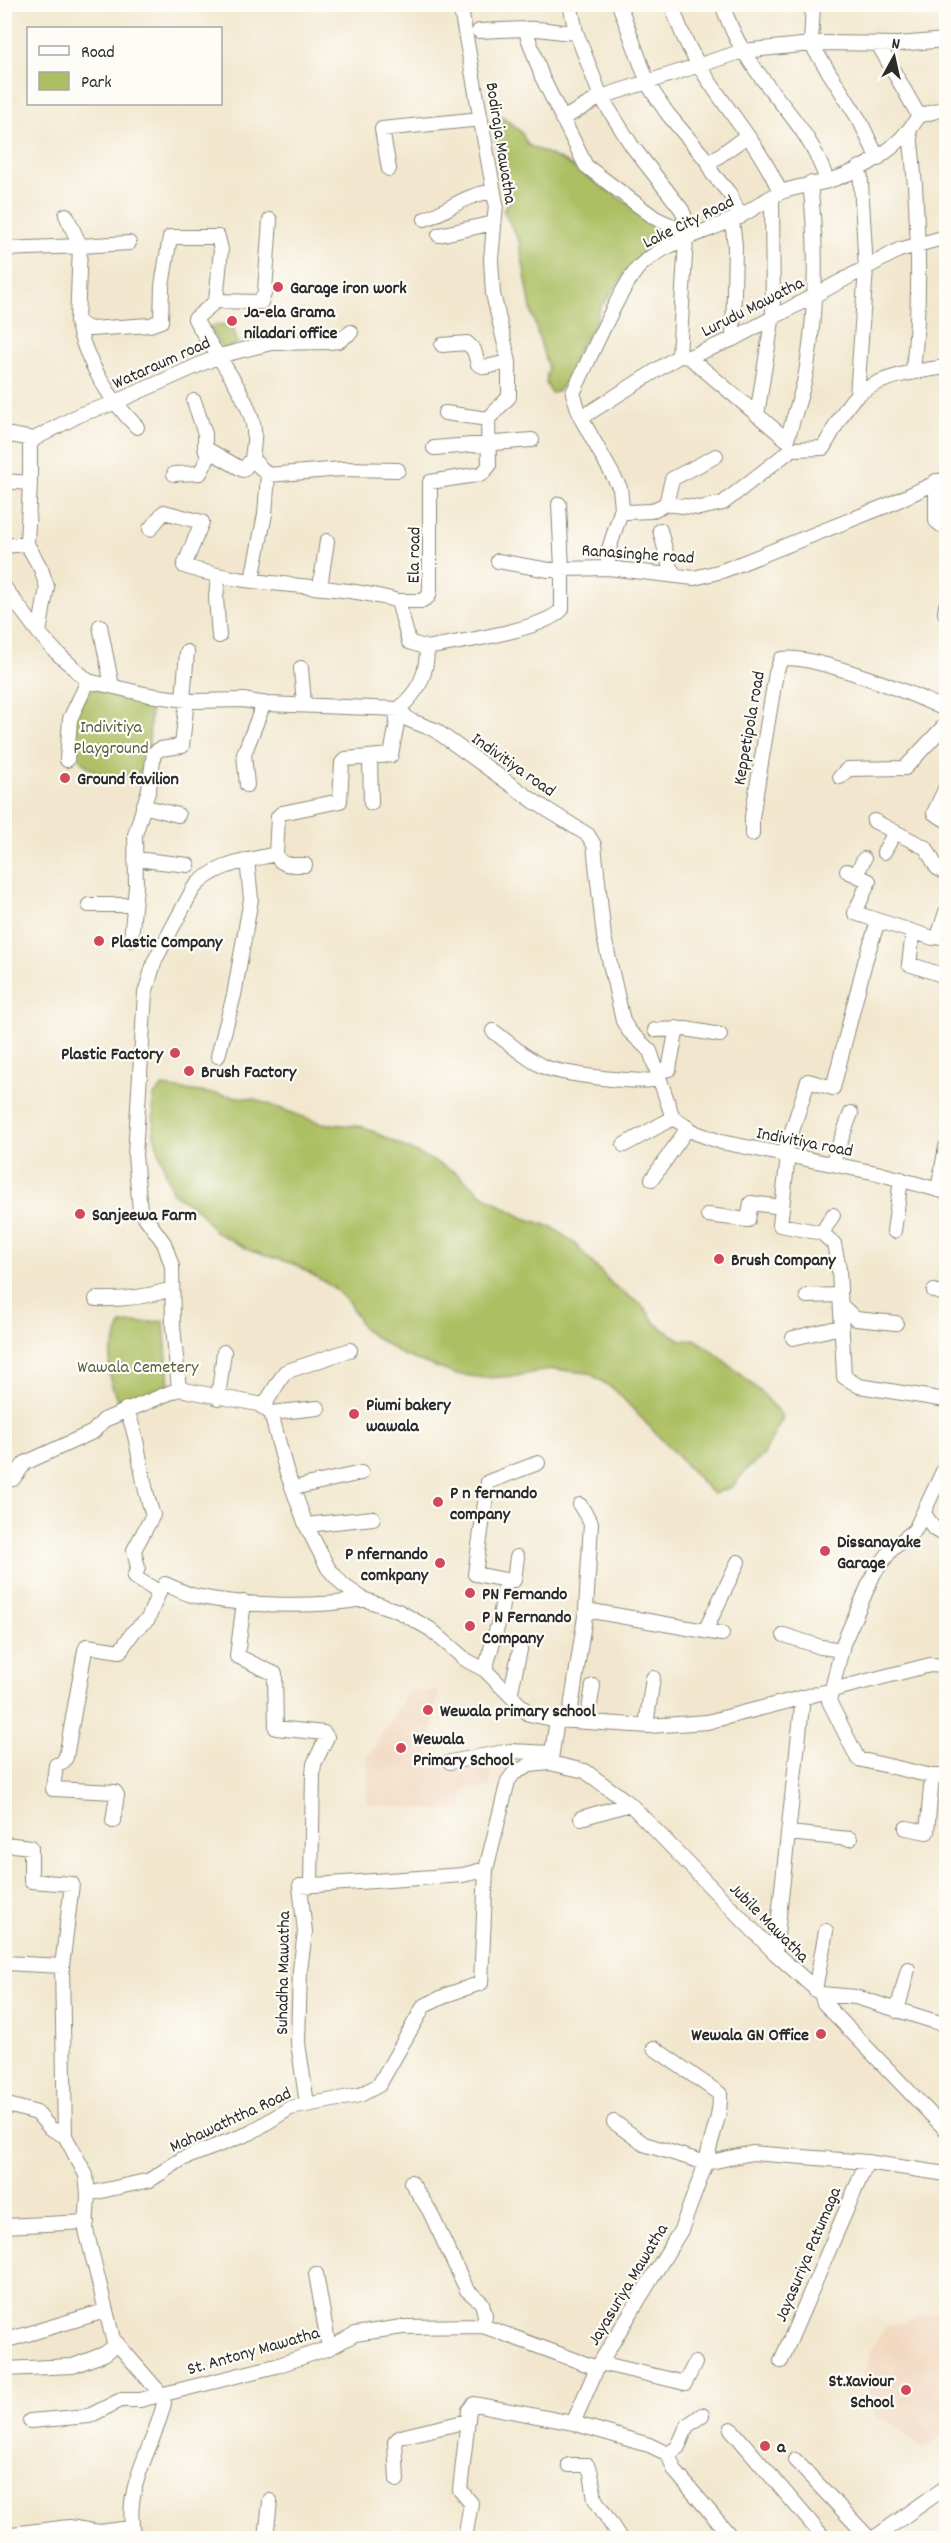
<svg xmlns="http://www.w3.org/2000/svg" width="951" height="2543" font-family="Dekko,sans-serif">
	<rect width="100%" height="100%" fill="#fdfcf7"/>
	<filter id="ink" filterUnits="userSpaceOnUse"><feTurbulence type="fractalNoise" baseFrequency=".0167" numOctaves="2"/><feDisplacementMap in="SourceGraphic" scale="12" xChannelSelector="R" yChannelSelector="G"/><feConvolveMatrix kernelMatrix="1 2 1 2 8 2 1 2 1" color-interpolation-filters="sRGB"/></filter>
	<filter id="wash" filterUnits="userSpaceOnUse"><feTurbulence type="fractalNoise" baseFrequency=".008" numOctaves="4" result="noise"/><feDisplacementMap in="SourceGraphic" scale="24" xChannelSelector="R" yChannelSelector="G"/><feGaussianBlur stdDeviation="1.35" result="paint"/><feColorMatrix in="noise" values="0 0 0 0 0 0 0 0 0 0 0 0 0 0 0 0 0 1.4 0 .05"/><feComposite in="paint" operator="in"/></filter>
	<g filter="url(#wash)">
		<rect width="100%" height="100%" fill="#f2e7ce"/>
		<path fill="#f1d5bc" d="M409,1690L439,1691L426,1764L491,1771L490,1788H464L461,1812L367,1804V1758Z
			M946,2308V2433L922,2450L897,2427L876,2417L863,2378L872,2347L884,2328Z"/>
		<path fill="#adbf63" stroke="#6c7547" stroke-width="1.5" d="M502,116L521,132L528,145L565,162L640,212L657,228L648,244L600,308L595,324L577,351L566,381L557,392L551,393L546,383L548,368L532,314L519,241L503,210L511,199L501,184L502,176L508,171L497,168L501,154L497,147L494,123Z
			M220,324L233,327L238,343L224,351L209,327Z
			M91,688L151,703L148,762C130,798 59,770 72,721C75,710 85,698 91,688Z
			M162,1087L254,1099L320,1123L364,1127L455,1172L486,1197L524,1218L552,1227L574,1243L613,1285L643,1306L657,1325L681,1340L695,1339L715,1353L761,1392L783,1417L763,1456L747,1469L732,1487L713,1494L615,1390L589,1373L552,1369L517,1376L484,1378L455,1374L403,1355L364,1330L349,1303L333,1287L294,1264L251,1251L214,1231L200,1212L172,1192L154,1135L153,1097Z
			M164,1321L169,1386L119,1402C101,1370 110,1356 121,1324Z"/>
	</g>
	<g filter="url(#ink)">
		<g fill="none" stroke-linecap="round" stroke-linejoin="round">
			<defs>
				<path id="minor" d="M570,4L576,32
					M619,4L649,86L667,113L709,163L712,173L730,194L740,217
					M672,4C691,77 751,125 780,192
					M722,4C728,21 734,36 743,50C772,100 808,123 827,181
					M813,4L811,44L860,121L878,159
					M4,5L7,4
					M525,29C543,27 558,34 576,32L601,97L632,146L682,210L692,235
					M479,31L525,29L542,77L586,166L655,218L692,235
					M878,44L919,116
					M562,119L601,97L743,51L821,43L898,44L946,40
					M909,131C913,149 913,167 915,186C919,253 920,304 913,371
					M709,163L747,136
					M389,169L382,129L481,119
					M66,215L78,241L74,247
					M425,219C448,211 467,193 493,192
					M732,220L735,246L733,339
					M439,235L494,223
					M80,246L129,243
					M4,249L80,246L77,322L90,329L150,325L161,321L162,286L170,237H218L221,250L216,301L261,302L265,291L270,220
					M216,301L195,319C211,349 251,397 254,430C255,440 253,449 252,459L268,475L265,514L252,580
					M77,322C86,361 109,399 137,427
					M442,345L467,343L474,350L478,364L485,367L509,362
					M679,356L686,239
					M689,357L787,440C793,418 802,395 806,373C817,310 817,246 810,183
					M857,396L866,268L860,167
					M194,401L205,434V448
					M445,413L488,419
					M757,415L773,315L772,199
					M581,418L679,356L689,357L733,339L899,250L946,237
					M4,434L34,439
					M434,448L532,440
					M174,474L200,473L208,458L205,448L243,470L252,459
					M268,475L342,469L398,470
					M4,481L30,483L27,544L41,569L47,587L39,633L56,652L88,681L149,695L194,701L243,700L266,704L399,709L409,720L435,730L535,802L588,835L594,845L604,937L623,1021L629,1031L650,1051L673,1118L696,1133L721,1142L877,1173L946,1192
					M936,481V521L941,525
					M30,483V445L34,439L81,414L109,405L219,356L271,343L329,342L339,341L351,332
					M666,504L672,479L716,456
					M622,508L627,512L651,511L666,504L700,508L723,503L792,449L823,448C832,434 844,407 855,397C878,376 917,371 946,367
					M150,529L164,512L202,522L184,566C255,590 328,581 398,601L409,642L427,648C456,642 546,630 562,609V569L608,568L694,578L722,571L888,505L946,478
					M660,530L670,568L676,576
					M4,546L27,544
					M498,561L549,570L562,569L559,504
					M608,568V552L622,508L620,488L581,418L573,393C587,365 622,281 642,264C669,240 709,232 740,216C755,209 769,196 784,191C798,186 814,185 828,181C865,170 899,148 919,116L946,108
					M218,577L216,598L219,636
					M4,587L39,633
					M320,587L327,541
					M398,601H421L428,597L430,592V482L482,474L489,466L488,419L509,397V362L493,294L491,259L496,204L460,4
					M945,613L946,606
					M100,626L112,686
					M301,668L304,704
					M183,699L187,652
					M399,709C419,690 427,676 427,648
					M370,758L371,803
					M67,760L70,719L88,681
					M840,777L848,769L905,768L946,724
					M247,785L244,754L264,703
					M946,787L934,813L946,820
					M143,806L178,815
					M874,821L926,848L937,868L946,873
					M752,834V817L776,673L781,659C811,653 917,695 946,710
					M884,852L895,832
					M276,854C280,867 293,865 305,865
					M135,859L188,865
					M847,871L869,881L855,913L864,916L933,938L938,937L946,912
					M856,875L864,859
					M89,905H133
					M913,932L909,964L942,975L946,980
					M131,940L136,886L135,835L149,789L154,753L160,749L182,746L187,699
					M655,1030L686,1029L720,1035
					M493,1031C508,1042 525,1058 542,1066C558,1074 648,1086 659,1078
					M218,1056L234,995L251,899L247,860
					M657,1071L669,1069L677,1028
					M624,1145L673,1118
					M784,1156L808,1081L833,1088L865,962L878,921
					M788,1156L780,1225L822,1233L834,1244L839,1269L844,1377L859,1386L946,1400
					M832,1164L851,1113
					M652,1179L688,1128
					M938,1190L946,1147
					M708,1215L748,1220L751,1203L782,1207
					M894,1231L901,1179
					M822,1233L833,1215
					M934,1291L946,1294
					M807,1296L840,1295
					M96,1299C123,1300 147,1297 172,1289
					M841,1305L856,1319L896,1323
					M793,1338L841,1327
					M179,1389L258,1404L271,1413L286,1470L306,1525L328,1568L343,1585L363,1599L398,1611L430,1629L466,1660L485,1670L529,1714L557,1720L649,1726L707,1722L930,1665L946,1666
					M179,1389L173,1326L172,1266L164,1243L140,1210L135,1155L145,993L155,960L193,889C214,864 246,861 276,854L278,817L282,813L340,801L342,763L346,759L391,755L397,723L396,710
					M218,1398L224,1352
					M263,1407L285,1372L350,1350
					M271,1413L318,1408
					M946,1465L915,1530L892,1549L874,1573L843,1644L829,1701L858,1759L932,1776H946
					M4,1480L13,1479L25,1463L93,1432L104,1420L179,1389
					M293,1488L361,1473
					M580,1505L591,1523L586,1610
					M924,1513L934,1529L946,1536
					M306,1525L373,1518
					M506,1580L475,1574L488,1482L538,1463
					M165,1584C175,1588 185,1594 196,1596C241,1606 317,1608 363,1599
					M244,1602L237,1656L275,1674L276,1728L324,1733L327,1737L314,1764L313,1774L311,1884
					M705,1631L738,1562
					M784,1635L821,1647L842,1650
					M485,1670L500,1617L506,1580H514L517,1557
					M510,1695L520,1650
					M569,1721L586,1610L722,1634
					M587,1722L593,1686
					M646,1725L653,1678
					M551,1759L557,1720
					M450,1762L510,1751L552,1753
					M581,1818L630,1804
					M113,1821L117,1795L115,1792L53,1789L56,1765L62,1763L66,1757L85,1650L87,1646L120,1651L134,1631L148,1619L159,1592L134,1577L138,1568L134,1550L153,1515C140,1481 141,1443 126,1409
					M906,1828L927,1832L932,1776
					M788,1833L850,1839
					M4,1844L31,1847V1881L72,1884L62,1966L65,2136
					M775,1953L803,1697
					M4,1963L62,1966
					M815,1990L826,1931
					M821,1994L856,1997L946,2025
					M897,2011L908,1969
					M4,2104L37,2113L50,2128L65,2136L86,2175L88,2194L86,2230L113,2339L161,2394L164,2403C153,2451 122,2486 134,2538
					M307,2104L298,2043L300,1970L305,1932L300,1886L463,1875L486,1869
					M614,2122L644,2144L706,2163C710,2139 721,2118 720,2094L654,2048
					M411,2182L429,2210L467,2290L482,2303L485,2315L483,2326
					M88,2194L150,2180L182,2159L250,2133L290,2108L360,2095L379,2085L424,2006L449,1994L481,1983L486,1869L508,1781L514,1773L530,1765L550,1763L585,1771L630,1804L775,1953L821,1994L824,2003L946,2130
					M4,2226L87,2222
					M316,2274L329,2348
					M4,2341L105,2311
					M781,2361L867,2162
					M600,2363L685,2383L695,2363
					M4,2369L73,2366L104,2354L118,2344
					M30,2421L89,2416L121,2400H140L276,2366L329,2348L355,2334L402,2327L483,2326L597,2368
					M573,2423L649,2445L668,2454L675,2471L732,2538
					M731,2429L824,2538
					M668,2454L678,2447L687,2426L702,2415
					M795,2460L869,2538
					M569,2465H587L591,2473L595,2499L620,2538
					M397,2480L395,2442L400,2437L468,2421
					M4,2535L69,2527L99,2532L131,2528
					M266,2538L270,2501
					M465,2538L471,2503L460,2490L469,2410L474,2404L573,2423L597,2368L681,2230L706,2163L752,2153L867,2162L946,2174
					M874,2538L946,2487"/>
			</defs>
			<use href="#minor" stroke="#8e897c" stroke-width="16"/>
			<use href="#minor" stroke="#fff" stroke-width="14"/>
		</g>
	</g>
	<g fill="#d1495b" stroke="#fdfcf7" stroke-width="2">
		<circle cx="278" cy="287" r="6"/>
		<circle cx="232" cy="321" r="6"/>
		<circle cx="65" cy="778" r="6"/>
		<circle cx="99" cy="941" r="6"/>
		<circle cx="175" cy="1053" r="6"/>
		<circle cx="189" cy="1071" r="6"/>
		<circle cx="80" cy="1214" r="6"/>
		<circle cx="719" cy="1259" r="6"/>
		<circle cx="354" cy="1414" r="6"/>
		<circle cx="438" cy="1502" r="6"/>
		<circle cx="825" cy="1551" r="6"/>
		<circle cx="440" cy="1563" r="6"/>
		<circle cx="470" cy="1593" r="6"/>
		<circle cx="470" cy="1626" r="6"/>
		<circle cx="428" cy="1710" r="6"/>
		<circle cx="401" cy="1748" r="6"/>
		<circle cx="821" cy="2034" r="6"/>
		<circle cx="906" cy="2390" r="6"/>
		<circle cx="765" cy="2446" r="6"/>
	</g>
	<g text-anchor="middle" stroke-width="4.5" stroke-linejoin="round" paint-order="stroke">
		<g font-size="18" fill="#2b2b2b" stroke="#fdfcf7">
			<text transform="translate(502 143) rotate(81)" y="6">Bodiraja Mawatha</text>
			<text transform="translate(688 221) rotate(-26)" y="6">Lake City Road</text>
			<text transform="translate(752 306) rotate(-27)" y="6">Lurudu Mawatha</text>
			<text transform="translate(161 362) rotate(-24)" y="6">Wataraum road</text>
			<text transform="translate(638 553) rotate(4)" y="6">Ranasinghe road</text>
			<text transform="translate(413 555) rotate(-89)" y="6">Ela road</text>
			<text transform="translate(748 728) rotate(-80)" y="6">Keppetipola road</text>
			<text transform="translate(514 764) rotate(35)" y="6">Indivitiya road</text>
			<text transform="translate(805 1141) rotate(11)" y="6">Indivitiya road</text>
			<text transform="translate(770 1922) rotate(45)" y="6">Jubile Mawatha</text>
			<text transform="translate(282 1973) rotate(-89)" y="6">Suhadha Mawatha</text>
			<text transform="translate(230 2119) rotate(-25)" y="6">Mahawaththa Road</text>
			<text transform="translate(807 2254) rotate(-67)" y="6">Jayasuriya Patumaga</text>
			<text transform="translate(627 2284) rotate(-59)" y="6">Jayasuriya Mawatha</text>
			<text transform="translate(253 2350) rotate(-16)" y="6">St. Antony Mawatha</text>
		</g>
		<g font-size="18" font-weight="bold" fill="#2b2b2b" stroke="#fdfcf7" text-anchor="start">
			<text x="290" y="293">Garage iron work</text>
			<text x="244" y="317">Ja-ela Grama<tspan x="244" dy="21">niladari office</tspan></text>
			<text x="77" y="784">Ground favilion</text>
			<text x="111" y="947">Plastic Company</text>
			<text x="163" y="1059" text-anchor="end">Plastic Factory</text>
			<text x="201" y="1077">Brush Factory</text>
			<text x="92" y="1220">Sanjeewa Farm</text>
			<text x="731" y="1265">Brush Company</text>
			<text x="366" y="1410">Piumi bakery<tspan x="366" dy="21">wawala</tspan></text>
			<text x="450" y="1498">P n fernando<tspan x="450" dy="21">company</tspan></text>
			<text x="837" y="1547">Dissanayake<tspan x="837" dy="21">Garage</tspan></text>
			<text x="428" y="1559" text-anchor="end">P nfernando<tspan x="428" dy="21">comkpany</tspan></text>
			<text x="482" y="1599">PN Fernando</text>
			<text x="482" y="1622">P N Fernando<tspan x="482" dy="21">Company</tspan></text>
			<text x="440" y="1716">Wewala primary school</text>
			<text x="413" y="1744">Wewala<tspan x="413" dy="21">Primary School</tspan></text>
			<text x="809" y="2040" text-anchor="end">Wewala GN Office</text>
			<text x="894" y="2386" text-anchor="end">St.Xaviour<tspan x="894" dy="21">School</tspan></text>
			<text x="777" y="2452">a</text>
		</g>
		<g font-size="18" fill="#585f3f" stroke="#fdfcf7">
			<text x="111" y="732">Indivitiya<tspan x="111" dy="21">Playground</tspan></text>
			<text x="138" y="1372">Wawala Cemetery</text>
		</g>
	</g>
	<rect width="951" height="2543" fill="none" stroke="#fdfcf7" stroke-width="24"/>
	<rect x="27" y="27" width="195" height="78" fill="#fdfcf7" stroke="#a9a8a5" stroke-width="1.5"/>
	<rect x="39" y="46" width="30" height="9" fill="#ffffff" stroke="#a9a8a5" stroke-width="1.5"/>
	<text x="81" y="57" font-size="18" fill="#2b2b2b">Road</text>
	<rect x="39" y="72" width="30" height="18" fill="#adbf63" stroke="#a9a8a5" stroke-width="1.5"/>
	<text x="81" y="87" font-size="18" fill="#2b2b2b">Park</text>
	<g transform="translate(894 57) rotate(8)" stroke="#fdfcf7" stroke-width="4.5" paint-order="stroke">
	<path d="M0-4.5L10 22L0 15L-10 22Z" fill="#2b2b2b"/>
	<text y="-9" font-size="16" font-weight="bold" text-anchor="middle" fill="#2b2b2b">N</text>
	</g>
</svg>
